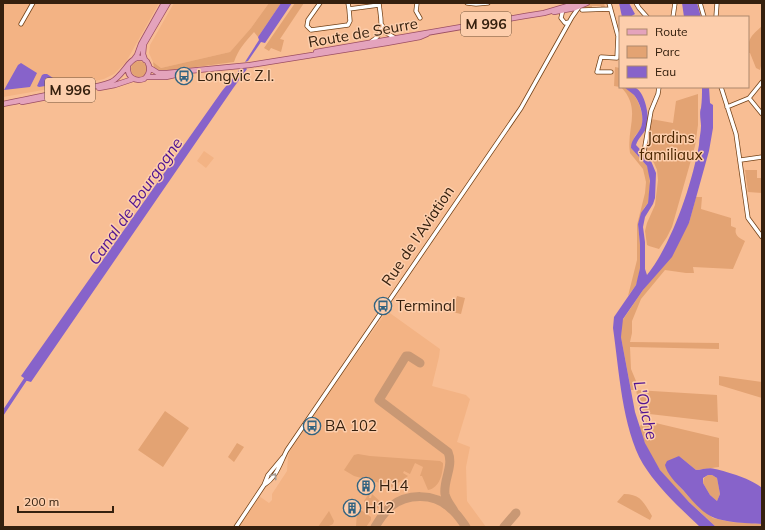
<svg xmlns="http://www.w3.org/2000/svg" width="765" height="530" font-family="Mulish,sans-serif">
	<rect width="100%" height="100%" fill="#f8be94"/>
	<path fill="#f3b384" d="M3,3H159L126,62L114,74L104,79L95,81L3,97Z
		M174,3H269L251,28L230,52L161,68L153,62L149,53L150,45Z
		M204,151L214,158L206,168L197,161Z
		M387,311L440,349L439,357L432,386L466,395L470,399L457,442L470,447L466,467L467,501L486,527H239L259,496L269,503L272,500V494L287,471L288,457L290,451L306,425Z"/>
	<path fill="#e3a373" d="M269,3H281L258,37L254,32C245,42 238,50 234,62L166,71L158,70L154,68L153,62L161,68L230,52L251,28Z
		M295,3H304L280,39L284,40L281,52L271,48L269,51L264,48Z
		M589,3H604L605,7L601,8V6H592V8H582Z
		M762,26V62L760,70L756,68L750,53H748C748,38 751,36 762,26Z
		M131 69a8 8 0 1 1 16 0a8 8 0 1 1-16 0Z
		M615,67L620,68V87L614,86Z
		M621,87C635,87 645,113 642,125C641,130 638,132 635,136C633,139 633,144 631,148L647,166L649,171L650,186L648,203L644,208L638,224L640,245V268L638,279L636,285L628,296L637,260V225L645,193L646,182L643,169L630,153C626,128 642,109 621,87Z
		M698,94V125L695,146L672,227L667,237L659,249L649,246L647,245L645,231L647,223L655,205L658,180L657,170L654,163L646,152L651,119L673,123L676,101Z
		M745,170H757V178H762V193L748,192Z
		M696,197H702L701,209L731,218V226L736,228C734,235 739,238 745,241L733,269L693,267L694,273H686L665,270L641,299L632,321V333L630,342L719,343V349L630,347L631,369L636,381V390L717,395L718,422L641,413L636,390H631L621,337L622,321L643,290L654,276L689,223Z
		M457,296L465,298L461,314L452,312Z
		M719,376L762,382V398L719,385Z
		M165,411L189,428L163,467L138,450Z
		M643,420L719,438V467L696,470L679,456L666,468L677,484L692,500L713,518L731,522L762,524V527H716C697,509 676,491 660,470C651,458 645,443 639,429Z
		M237,443L244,447L234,462L228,457Z
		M358,454L370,456L440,461L443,463C443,473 440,488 428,490L422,476H420L423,467L415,463L410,474L404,471L403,473L408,476L392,487L380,485V483L354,476L344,470L354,455Z
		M708,475H712L717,478L720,494L717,501L710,495L703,483L704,478Z
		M370,492L369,498H371L372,494L383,504C376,511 369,512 364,501Z
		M624,494C641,494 644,503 652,516L650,520L617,502Z
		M361,510L371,517V520L366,527H356L357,512L358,511Z
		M329,511L334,521L333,524L327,527H318Z"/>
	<path fill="#8763ca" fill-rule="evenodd" d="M281,3H292L265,43L261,42L248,61L245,62L259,40L258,37Z
		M619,3H629L635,14L630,17H622Z
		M682,3H697L701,17H684Z
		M21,63L37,73L30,87L4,90L18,65Z
		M246,68L247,69L234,87L31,382L24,380V378L21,376L222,91L240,69Z
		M44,74H47L59,82L58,84L39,87L37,86L42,75Z
		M624,87C628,87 633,86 636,88C645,93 650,117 647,126C645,133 638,138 636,145L651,161L656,173L655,198L653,204L645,217L643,227L645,242V269L647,275C672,244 692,184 699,145C699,139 701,132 701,126C701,121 699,113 701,108C702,100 702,95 702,87H709L710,103L713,105V128L709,151L689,223L672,257L643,290L623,319L621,337L635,412L645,443L660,470L689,502L716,527H700C679,507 658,488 643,464C622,428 619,369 613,328L614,317L636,285L640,268V245L638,224L641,213L648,203L650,181L647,166L631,148C631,141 635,137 639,131C646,122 641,103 634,95C631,92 627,90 624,87Z
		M679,456L696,470C702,470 709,467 715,469C728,472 752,479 762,488V524C746,523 720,523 707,514C698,508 690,498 683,490C676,483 667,474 665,465L667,461ZM708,475H712L717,478L720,494L717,501L710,495L703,483V478Z"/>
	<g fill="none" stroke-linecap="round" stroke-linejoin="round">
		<path stroke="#8763ca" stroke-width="3.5" d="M3,413L27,377"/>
		<path stroke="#c99874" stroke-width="9" d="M420,363L409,356H406L379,400L448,452C454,466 443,480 445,494C446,500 451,506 454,511
			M375,527C379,520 384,513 390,507C407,493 434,493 450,508C457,513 461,520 466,527
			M504,527L516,513"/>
		<defs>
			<path id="minor" d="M320,3L308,20L307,26L311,30L348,25L350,21L349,9
				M348,3L349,9L379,5
				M417,3L416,11L420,18
				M467,3L476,4L488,3
				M609,3L618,36L617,58L601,57L597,72H611
				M636,3L639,8L647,17
				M700,3L704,17
				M563,9L561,18L565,23L569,22
				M582,10L610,9
				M673,17L675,3
				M716,17L717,3
				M21,24L33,3
				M382,25L385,32L395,38
				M372,41C386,33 380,16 379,3
				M721,87L736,134L748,218L762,237
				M749,98L762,114
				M727,107L749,98L762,82
				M644,152L651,111L658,94L659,87
				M741,160L762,157
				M283,457L268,475L264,485C277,477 280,463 287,450L521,108L572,17L579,7
				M236,527L264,485"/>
			<path id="major" d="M554,12L575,8L587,3
				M316,52L525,16L544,13L578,3
				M134,59L137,55L141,44L164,3
				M145,60L143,54L144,44L168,3
				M150,68L158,73H167L250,65L387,43L420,37L427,34
				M147,77H166L175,75
				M99,88L115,85L133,79
				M22,102L58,95
				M3,104C24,100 45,95 66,91C80,88 97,88 111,82C122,77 129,59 137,58C150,56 153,72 144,79C135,82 127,77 128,67"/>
		</defs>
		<use href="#minor" stroke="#734218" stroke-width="5"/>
		<use href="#major" stroke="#9b4e62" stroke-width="6"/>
		<use href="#minor" stroke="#fff" stroke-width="3.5"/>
		<use href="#major" stroke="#e4a3bc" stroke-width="4.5"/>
	</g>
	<defs><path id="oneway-chevron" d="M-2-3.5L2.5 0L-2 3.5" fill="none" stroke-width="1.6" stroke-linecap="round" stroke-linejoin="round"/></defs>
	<use stroke="#a49b93" href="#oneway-chevron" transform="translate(274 476) rotate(-56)"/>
	<defs>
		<symbol id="bus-ring" viewBox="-11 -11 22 22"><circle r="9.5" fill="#fdceac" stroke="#326381" stroke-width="1.5"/><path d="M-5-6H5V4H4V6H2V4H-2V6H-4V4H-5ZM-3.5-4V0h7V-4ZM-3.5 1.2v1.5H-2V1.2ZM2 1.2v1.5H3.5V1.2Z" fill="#326381"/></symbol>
		<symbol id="building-ring" viewBox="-11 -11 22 22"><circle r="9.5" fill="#fdceac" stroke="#326381" stroke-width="1.5"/><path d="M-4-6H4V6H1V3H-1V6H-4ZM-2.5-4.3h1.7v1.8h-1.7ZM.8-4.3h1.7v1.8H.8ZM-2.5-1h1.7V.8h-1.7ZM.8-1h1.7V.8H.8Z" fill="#326381"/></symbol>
	</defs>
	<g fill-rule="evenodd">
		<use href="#bus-ring" x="174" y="66" width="20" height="20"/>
		<use href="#bus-ring" x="373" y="296" width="20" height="20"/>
		<use href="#bus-ring" x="302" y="416" width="20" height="20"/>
		<use href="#building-ring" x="356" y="476" width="20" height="20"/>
		<use href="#building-ring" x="342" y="498" width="20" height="20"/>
	</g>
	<g text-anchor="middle" stroke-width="3" stroke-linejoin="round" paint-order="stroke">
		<g fill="#fdceac" stroke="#71543d" stroke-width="1">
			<rect x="461" y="12" width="50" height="24" rx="3"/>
			<rect x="45" y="78" width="50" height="24" rx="3"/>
		</g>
		<g font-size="14" font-weight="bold" fill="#35200e">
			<text x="486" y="29">M 996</text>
			<text x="70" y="95">M 996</text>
		</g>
		<g font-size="15" fill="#35200e" stroke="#fdceac">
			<text transform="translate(363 33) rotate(-10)" y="5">Route de Seurre</text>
			<text transform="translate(418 236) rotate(-56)" y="5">Rue de l'Aviation</text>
		</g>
		<g font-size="15" fill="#35200e" stroke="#fdceac" text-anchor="start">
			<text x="197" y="81">Longvic Z.I.</text>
			<text x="396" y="311">Terminal</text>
			<text x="325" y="431">BA 102</text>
			<text x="379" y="491">H14</text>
			<text x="365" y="513">H12</text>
		</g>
		<g font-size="15" fill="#4d2702" stroke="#fdceac">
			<text x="671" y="143">Jardins<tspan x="671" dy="17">familiaux</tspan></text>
		</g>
		<g font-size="16" font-style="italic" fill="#501392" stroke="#fdceac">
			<text transform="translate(135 201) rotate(-55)" y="6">Canal de Bourgogne</text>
			<text transform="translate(646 410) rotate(77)" y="6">L'Ouche</text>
		</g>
	</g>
	<rect width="765" height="530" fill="none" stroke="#35200e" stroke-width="8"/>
	<rect x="619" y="16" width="130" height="72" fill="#fdceac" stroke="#ad886d"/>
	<rect x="627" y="29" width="20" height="6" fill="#e4a3bc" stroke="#ad886d"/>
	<text x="655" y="36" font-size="12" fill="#35200e">Route</text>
	<rect x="627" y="46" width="20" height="12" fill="#e3a373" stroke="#ad886d"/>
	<text x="655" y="56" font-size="12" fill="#35200e">Parc</text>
	<rect x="627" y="66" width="20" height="12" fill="#8763ca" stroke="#ad886d"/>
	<text x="655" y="76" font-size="12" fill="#35200e">Eau</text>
	<path d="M18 506v6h95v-6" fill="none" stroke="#35200e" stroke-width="2"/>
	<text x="24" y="506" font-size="12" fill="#35200e" stroke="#fdceac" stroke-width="3" paint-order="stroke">200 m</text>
</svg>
